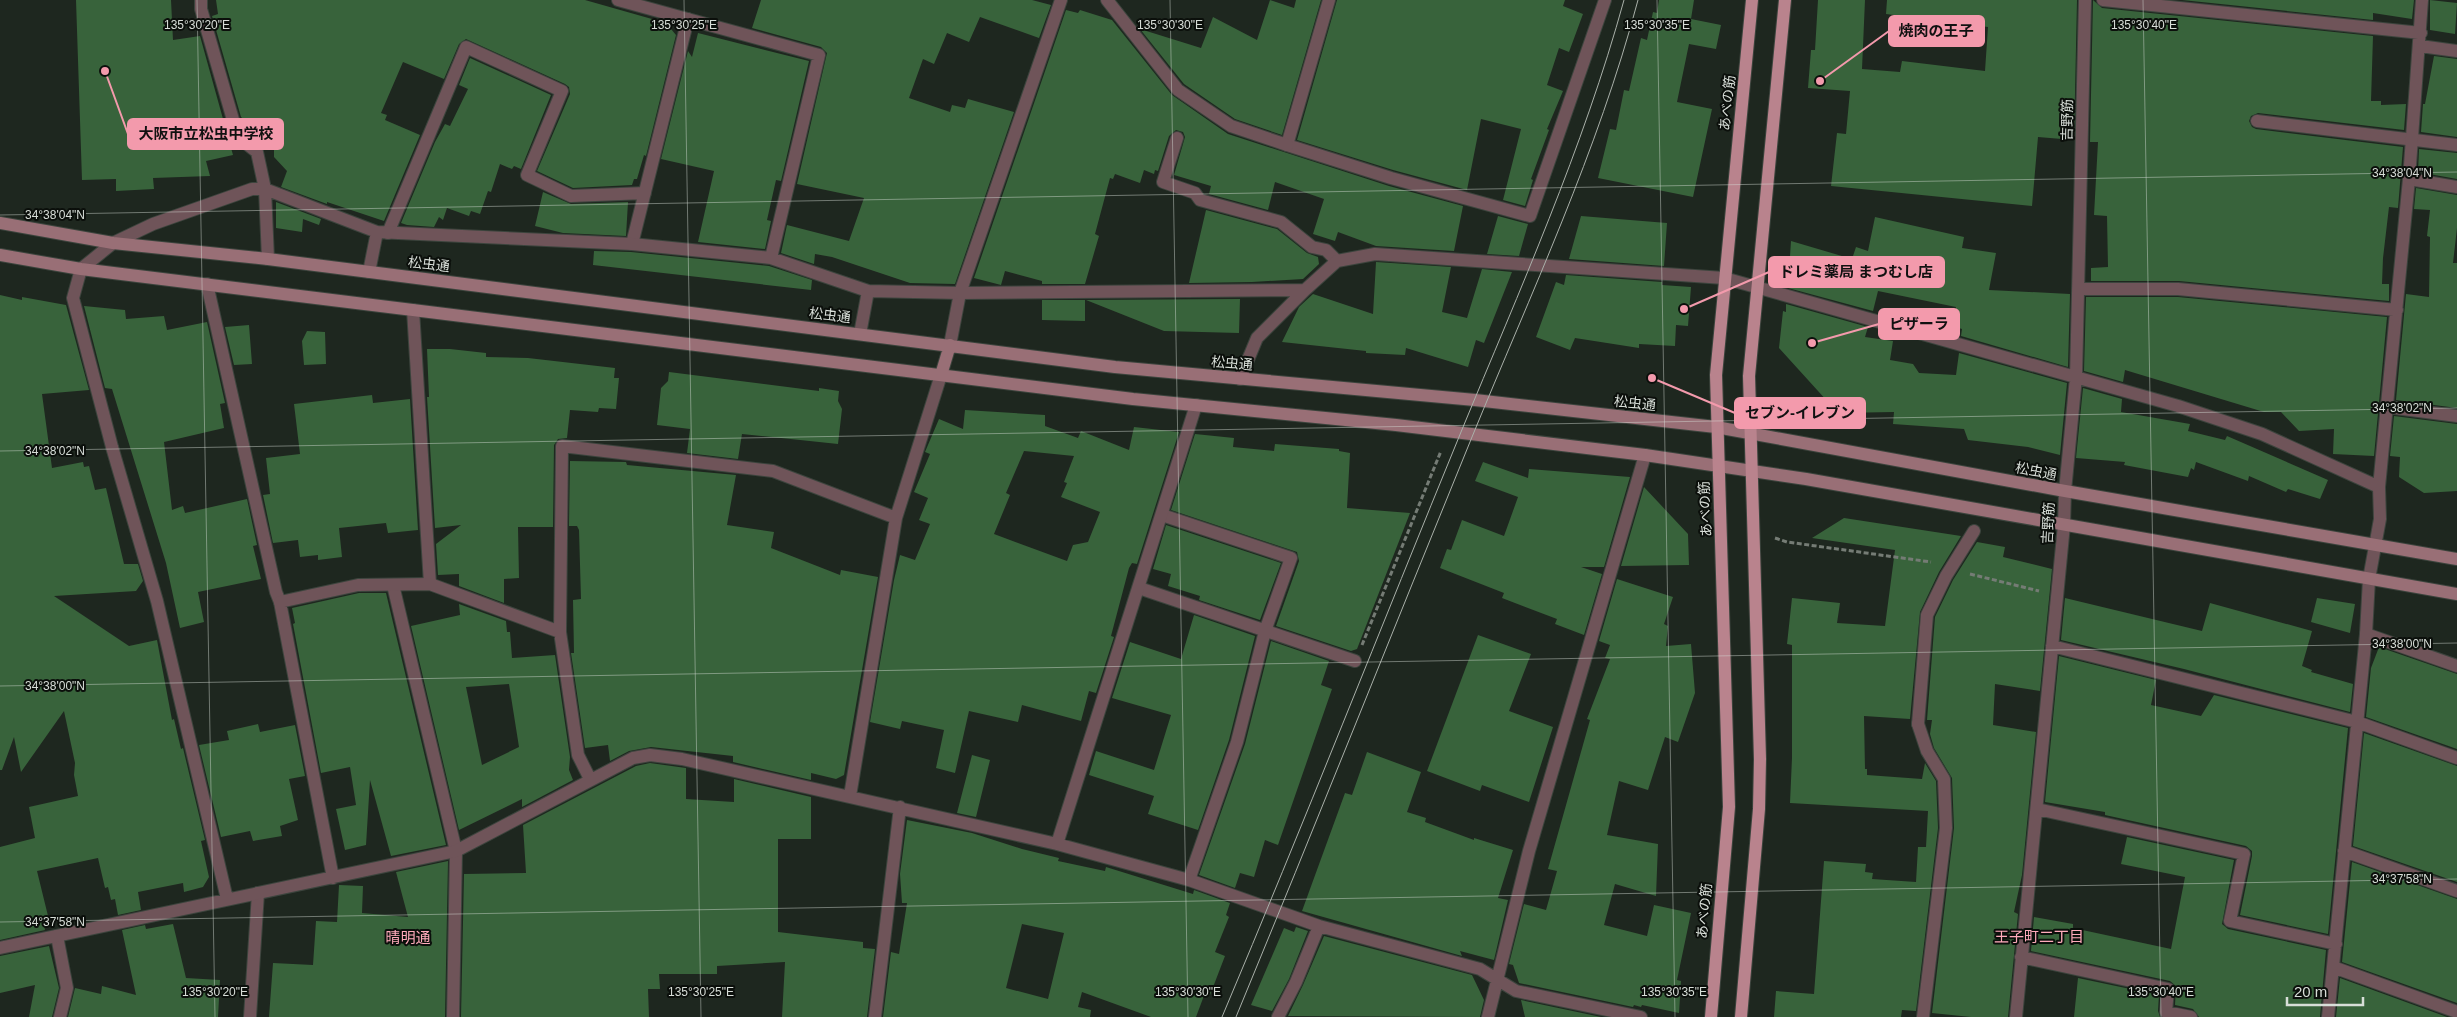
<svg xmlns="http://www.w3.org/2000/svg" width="2457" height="1017" font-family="Arial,'Noto Sans JP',sans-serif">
	<rect width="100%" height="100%" fill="#1e271f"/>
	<path fill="#38633b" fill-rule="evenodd" d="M76,0H171L173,40L200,36L233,155L206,161L210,176L153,178L154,189L116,191V179L82,180Z
		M216,0H585L666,23L676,35L646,156L644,155L637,179H634L632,185L573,188L537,171L570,94L569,87L565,84L466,39L459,44L444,79L403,62L381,113L387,115L385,120L420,135L384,221L327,202V204L281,187L287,171L274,157V148L241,117L212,16L218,14Z
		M761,0H1032L1051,5L1039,38L980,17L969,42L947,33L934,64L923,59L909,98L950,112L952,105L965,108L968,99L1014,112L955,284L910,283L832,257L815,254L814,264L781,253L787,225L849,241L864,198L797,184L827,53L821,47L752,28Z
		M1270,0L1294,8L1296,0H1321L1282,135L1235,119L1184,84L1140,29L1201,48L1213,17L1257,40Z
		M1337,0H1565L1563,6L1583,14L1569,52L1559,48L1547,85L1563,91L1547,129L1549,130L1531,179L1533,180L1525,206L1503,200L1521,129L1481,119L1467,190L1393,170L1297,140Z
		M1659,0H1694L1691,19L1721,25L1716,49L1689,44L1677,102L1712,109L1693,197L1598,178L1610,129L1616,130L1624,90L1629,91L1641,38L1647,40L1653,12L1657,13Z
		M1818,0H1865L1862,69L1900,72L1902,61L1985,71L1988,27L1886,14L1887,0H2077L2074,140L2038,137L2032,206L1831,186L1837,133L1846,134L1850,91L1808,88L1811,50H1815Z
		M2093,0L2102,8L2373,36L2371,101H2381V105L2406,104L2404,130L2258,113L2251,116L2249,121L2252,127L2256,129L2403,147L2398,208L2389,207L2383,258L2382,284H2389V301L2179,281H2091V268L2108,267L2107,216L2094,215L2098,142H2090Z
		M2182,0H2414L2412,19L2373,13V20Z
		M2430,0L2457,3L2455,34L2430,30Z
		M1066,10L1078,13L1080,10L1112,20L1172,95L1228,134L1389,186L1463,206L1454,251L1376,246L1338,232L1335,241L1313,234L1324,199L1275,182L1268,210L1209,194L1211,186L1174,175L1185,137L1183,132L1176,130L1169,136L1158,171L1155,170L1154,174L1144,170L1140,183L1115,174L1113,179L1110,178L1095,234L1099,236L1085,284H1042V281L1005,271L1001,285L974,278Z
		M698,33L809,61L781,181L776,180L767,220L771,221L765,249L698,242L714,171L661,159L688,51L692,57Z
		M2434,56L2457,59V137L2421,132L2423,104H2425Z
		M470,58L551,95L521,169L514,166L512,169L500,164L491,192L488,191L480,214L471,211L469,216L447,208L443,220L439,217L434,227L407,225L401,223L435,142L445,124L450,126L468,89L459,85Z
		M2419,149L2457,153V179L2418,172Z
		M2416,188L2457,195V228L2453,263H2457V408L2396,400L2406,294L2429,297L2430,237L2427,236L2430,210L2414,209Z
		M543,192L571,204L628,202L626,236L563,233L535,226Z
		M276,202L321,219L319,225L303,219L302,232L276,228Z
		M1206,210L1277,229L1307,253L1318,257L1319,264L1303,279L1252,282L1189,283Z
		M1498,216L1528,224L1519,256L1487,254Z
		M1581,216L1667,223L1664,266L1569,259Z
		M1875,217L1964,237L1962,248L1996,253L1989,290L2070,294L2068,367L1961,336L1962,329L1952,326L1956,307L1878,291L1873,311L1788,288L1791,241L1852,259L1856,247L1868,251Z
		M594,251L631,252L769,266L812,280L811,290L593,265Z
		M1376,262L1451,267L1442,312L1467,318L1482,269L1512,272L1484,343L1476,340L1468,367L1406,348L1405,355L1366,353V351L1282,342L1299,307L1313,294L1373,314Z
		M1566,275L1662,282V285L1691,287L1688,326L1676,325L1675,346L1639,344V348L1575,338L1570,350L1536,337L1556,282L1564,285Z
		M0,295L22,300V297L66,305L89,390L42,394L52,468L83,462L84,467L89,466L95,490L106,488L124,564H138L143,581L136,591L54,596L129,646L157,640L172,720L174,719L181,749L183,748L205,840L201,841L209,877L203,887L184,892L183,883L138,892L141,910L118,915L115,899L111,900L108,887L105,888L98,858L37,871L49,920L43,921L45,930L0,940V847L35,838L29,807L78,796L74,775L75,763L64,711L21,772L14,737L2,770H0Z
		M2086,297H2178L2387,317L2374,456L2333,454L2334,429L2299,431L2281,412H2264L2125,370L2123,382L2084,371Z
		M1240,299L1239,333L1164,331L1086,300Z
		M1042,300H1085V321L1042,320Z
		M1786,304L1868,327L1865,337L1893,341L1890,360L1913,364L1919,373L1956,375L1959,353L2067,383L2060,455L2028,447L1968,440L1964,429L1893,424L1894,412L1838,413L1779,348L1783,311L1786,312Z
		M84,306L125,310L126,319L164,316L167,330L207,322L225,403L220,404L224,428L164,442L172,510L183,506L185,513L247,499L257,545L253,546L261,579L198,592L204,622L180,628L166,563L112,389L105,388Z
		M249,325L252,364L234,365L225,327Z
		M307,331L325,332L326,364L304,365L302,341Z
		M427,349H450L486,353V357L528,358L615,368L614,378H619L616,409L599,408L598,412L570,410L567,438L558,439L554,445L553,527H518L519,578L504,579V603L459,586V574L438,575L436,544L461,525L435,528L427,397H429Z
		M669,372L819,391V388L839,391L838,401L842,409L838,444L742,434L738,459L687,453L690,429L657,425L661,388L668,381Z
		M2083,388L2122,399L2121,412L2190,424L2188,431L2225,440L2227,436L2328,480L2320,499L2288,489L2286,492L2249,476L2248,481L2196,462L2194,470L2191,468L2188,477L2124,465L2125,462L2076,458Z
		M372,395L373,403L410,399L418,530L388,533L386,523L339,528L342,557L318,560V555L300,557L298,540L273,543L263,495L270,494L266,458L300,454L294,404Z
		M965,410L1045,415V426L1078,438L1081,431L1129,450L1134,427L1179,432L1137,564L1132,563L1129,568L1111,636L1114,637L1096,693L1089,691L1081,721L1022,705L1018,722L969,711L955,773L936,768L944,730L902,721L900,729L870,722L894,580L900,555L915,560L930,524L919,520L928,498L914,492L930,454L925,452L939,419L963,429ZM1024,451L1074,456L1064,482L1067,483L1061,497L1100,512L1088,542L1073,545L1067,561L994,534L1010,495L1006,493Z
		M2394,416L2457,424V491L2424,493L2399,477L2400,457L2390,456Z
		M1195,434L1234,438L1233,447L1274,451L1275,444L1339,449V451L1350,453L1347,508L1410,513L1357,649L1351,651L1276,626L1299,561L1297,552L1171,510Z
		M570,461L626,462L627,465L736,475L727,525L774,532L771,548L840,575L841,570L878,577L844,775L836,779L811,773V780L733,762V756L651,747L629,751L610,761L608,745L585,748L571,653H574L573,600L581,599L579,530L577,526H569Z
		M1483,462L1528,478L1529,469L1630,477L1604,567H1581L1602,574L1584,635L1555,624L1557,619L1502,598L1504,593L1440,568L1447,549L1451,550L1462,520L1504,536L1518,497L1475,481Z
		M1644,487L1688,534L1689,565L1621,566Z
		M1844,518L1961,536L1939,572L1920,612L1910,719L1864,716L1865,769H1867V775L1922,779L1925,763L1936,781L1938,828L1916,1011L1902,1010L1901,1017H1774L1776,991L1814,994L1824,861L1866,864L1865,872L1873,873L1872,879L1916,882L1918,847H1926L1928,811L1790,803L1792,758V645L1787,644L1792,598L1840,603L1837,623L1885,626L1895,550L1812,538Z
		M1166,525L1281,563L1260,620L1199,600L1200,596L1168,586L1171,574L1153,569Z
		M1977,542L2005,547L2003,557L2052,569L2040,691L1995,684L1993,725L2036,732L2022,875L2014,912L2018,914L2008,1017H1971L1932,1013L1954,828L1952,778L1934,748L1930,734L1932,720H1927L1935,617L1953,580Z
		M1617,579L1673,597L1664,624L1668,626L1666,646L1691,644L1695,693L1678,742L1665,737L1648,790L1619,781L1607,835L1658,844L1656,896L1615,884L1604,925L1647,936L1654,905L1691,913L1677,980L1681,981L1679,1013L1642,1005L1641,1007L1634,1005L1633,1007L1519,983L1513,965L1509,964L1524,904L1546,910L1557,871L1548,869L1590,720L1587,719L1610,659L1605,658L1610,645L1599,641Z
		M359,593H386L446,845L391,856L370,780L366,845L345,850L336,809L356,805L350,767L321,773L293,624L295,623L292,608Z
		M2065,598L2202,631L2210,603L2312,631L2302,666L2312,670L2311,672L2353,684L2350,712L2184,669L2061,640Z
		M2317,598L2355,604L2350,633L2311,622Z
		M459,604L506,621L507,632H510L512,658L555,655L570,757L569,770L573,780L522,807V799L459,830L411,626L460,615ZM509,684L519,747L482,765L466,687Z
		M1194,615L1255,636L1229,740L1198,830L1148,814L1154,796L1089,775L1096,751L1154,770L1171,715L1112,698L1130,642L1181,659Z
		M1478,635L1531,654L1509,711L1553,727L1529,802L1482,785L1480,791L1427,771Z
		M1271,641L1329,661L1321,685L1332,689L1278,845L1265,840L1254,877L1240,873L1235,888L1199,875L1245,744Z
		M2379,647L2457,674V749L2366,717L2371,668Z
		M2059,656L2156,680L2151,705L2201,716L2214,695L2348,728L2328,934L2240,915L2252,856V851L2246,846L2105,815V812L2045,802Z
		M258,724L260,732L295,725L305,776L289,779L298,820L280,826L282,836L253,841L250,831L221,837L199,745L229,740L227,731Z
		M2364,733L2457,766V882L2353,846Z
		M1367,752L1421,772L1407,812L1426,818L1425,822L1474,840V838L1513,850L1498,898L1508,900L1494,960L1460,951L1462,956L1302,911L1345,793L1352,795Z
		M972,755L990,760L976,817L957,813Z
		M650,763L686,768V799L734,802V779L811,797V839H778V932L863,942V948L875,949L867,1017H782L785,962L717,966V974H659L660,989H648L649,1017H461L464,874L526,873L523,825L636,766Z
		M907,820L972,833L1022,849L1059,858L1058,861L1105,871L1106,867L1193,894L1194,890L1230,903L1226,915L1229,917L1215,952L1225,956L1210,995L1205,993L1196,1017H1151L1082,992L1078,1007L1091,1010L1090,1017H883L891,952L899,954L907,903H902L900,874ZM1022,924L1064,933L1048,999L1006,988Z
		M2127,837L2234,860L2222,924L2228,929L2326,950L2320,1017H2199L2193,1009L2175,1005L2176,986L2170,981L2031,951L2034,917L2073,924V928L2171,949L2185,877L2121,864Z
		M448,861L445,1017H269L273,963L313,965L316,921L337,922L339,885L363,886L362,913L408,917L396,872Z
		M2352,862L2457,899V1003L2342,962Z
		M173,924L186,978L220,980L218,1017H68L75,988L101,994L102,986L136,995L122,930L145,925L146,929Z
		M1296,927L1308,931L1289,979L1272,1011L1251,1005L1284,928L1294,932Z
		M1324,936L1472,975L1484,1000L1480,1017L1288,1016L1303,985Z
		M49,946L59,988L52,1017H29L35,985L0,993V956Z
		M2078,978L2159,995L2158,1011L2160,1017H2074Z
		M2340,978L2447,1017H2336Z
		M1521,1000L1601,1017H1525Z"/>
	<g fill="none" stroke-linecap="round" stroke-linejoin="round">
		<defs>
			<path id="lane" d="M1329,0L1287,145L1391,178L1530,216L1605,0
				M2257,121L2457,145
				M1177,138L1163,182L1195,193L1200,200L1281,222L1312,247L1326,250L1337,261
				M2409,179L2457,187
				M388,233L466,47L562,91L527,175L571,196L645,193
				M632,244L688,19
				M207,284L276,592L280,602
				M413,310L430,584
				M950,345L960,293
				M1162,515L1291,558L1265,631L1237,742L1189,880
				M393,585L456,851L453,1017
				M1139,588L1355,661
				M2366,634L2457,666
				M1918,724L1927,615L1946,576L1974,531
				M57,936L67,988L60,1017
				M250,1017L258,893"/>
			<path id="street" d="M201,0V9L238,137L257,152L265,189L268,259
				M618,0L819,55L771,258
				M1107,0L1178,90L1231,126L1287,145
				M2103,0L2421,33
				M2420,46L2457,51
				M369,272L377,232
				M2078,289H2178L2397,310
				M960,293L1061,0
				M860,334L868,291
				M1240,379L1257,338L1305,290
				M2388,407L2457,416
				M2052,646L2357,722L2457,758
				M1918,724L1927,751L1944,779L1946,828L1923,1017
				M590,779L578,755L560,632L562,446L773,471L896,518
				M850,796L896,518L941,375
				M2037,809L2244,854L2230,921L2336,944
				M1057,844L1196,405
				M2344,851L2457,891
				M333,878L280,602L358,585L430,584L560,632
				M227,899L157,601L112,447L73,298L81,269L113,243L153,224L252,189H265L377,232L632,244L771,258L868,291L960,293L1305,290L1337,261L1375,254L1724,278L2178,406L2262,434L2379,487
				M0,948L456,851L633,758L650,755L682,759L1057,844L1189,880L1319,926L1480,969L1516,991L1641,1017
				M2021,957L2168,989L2166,1012L2191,1017
				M2333,967L2457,1012
				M875,1017L900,807
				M1278,1017L1296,982L1319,926
				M1488,1017L1529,851L1645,455
				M2016,1017L2064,525L2065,491L2076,377L2085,0
				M2328,1017L2366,634L2369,579L2380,519L2379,487L2409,179L2422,0"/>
			<path id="secondary" d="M0,223L113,243L268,259L1115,367L1475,400L1716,427L2065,491L2457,559
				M0,255L81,269L1133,399L1396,425L1645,455L1806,479L2457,594
				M941,375L950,345"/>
			<path id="primary" d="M1711,1017L1729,807L1716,375L1752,0
				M1741,1017L1759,809L1760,759L1749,376L1785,0"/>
		</defs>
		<use href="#lane" stroke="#3c443d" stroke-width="14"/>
		<use href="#street" stroke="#3c443d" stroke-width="14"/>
		<use href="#secondary" stroke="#3c443d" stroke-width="14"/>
		<use href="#primary" stroke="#3c443d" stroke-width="14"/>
		<path stroke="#757c75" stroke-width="3" stroke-dasharray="5 2.5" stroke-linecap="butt" d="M1775,538L1787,542L1931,562
			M1970,574L2039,591
			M1362,645L1441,451"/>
		<use href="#lane" stroke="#6f5459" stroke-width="12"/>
		<use href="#street" stroke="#6f5459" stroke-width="12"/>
		<use href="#secondary" stroke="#996f76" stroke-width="12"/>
		<use href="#primary" stroke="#b9838d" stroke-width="12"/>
		<path stroke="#aab1aa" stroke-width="1" d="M1222,1017C1304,823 1381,627 1461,432C1520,289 1583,149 1624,0
			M1236,1017C1316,824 1393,630 1472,437C1531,293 1598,151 1638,0"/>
	</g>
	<path fill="none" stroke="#d8ded8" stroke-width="1" stroke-opacity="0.45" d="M197,0L215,1017M684,0L701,1017M1170,0L1188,1017M1657,0L1675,1017M2143,0L2161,1017M0,215L2457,172M0,451L2457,408M0,686L2457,643M0,922L2457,879"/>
	<g text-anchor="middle" stroke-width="4" stroke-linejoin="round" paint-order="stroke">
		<g font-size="14" fill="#d8ded8" stroke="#0b0f0b">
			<text transform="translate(1727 103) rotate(-84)" y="5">あべの筋</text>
			<text transform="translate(2067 120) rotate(-89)" y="5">吉野筋</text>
			<text transform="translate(429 264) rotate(7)" y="5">松虫通</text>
			<text transform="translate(830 315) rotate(7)" y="5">松虫通</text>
			<text transform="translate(1232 363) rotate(5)" y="5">松虫通</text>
			<text transform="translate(1635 403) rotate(6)" y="5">松虫通</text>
			<text transform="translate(2036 471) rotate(11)" y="5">松虫通</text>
			<text transform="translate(1705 509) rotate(-93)" y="5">あべの筋</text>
			<text transform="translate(2048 523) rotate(-87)" y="5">吉野筋</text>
			<text transform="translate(1704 911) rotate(-85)" y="5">あべの筋</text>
		</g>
		<g font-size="15" fill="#ffabbb" stroke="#0b0f0b">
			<text x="2039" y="942">王子町二丁目</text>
			<text x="408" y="943">晴明通</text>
		</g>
	</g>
	<g font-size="12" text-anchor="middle" fill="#d8ded8" stroke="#0b0f0b" stroke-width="4" stroke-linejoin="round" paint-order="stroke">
		<text x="197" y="29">135°30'20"E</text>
		<text x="684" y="29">135°30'25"E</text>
		<text x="1170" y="29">135°30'30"E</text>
		<text x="1657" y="29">135°30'35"E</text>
		<text x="2144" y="29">135°30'40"E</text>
		<text x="2402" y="177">34°38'04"N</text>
		<text x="55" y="219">34°38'04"N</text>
		<text x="2402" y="412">34°38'02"N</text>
		<text x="55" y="455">34°38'02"N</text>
		<text x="2402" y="648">34°38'00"N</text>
		<text x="55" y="690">34°38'00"N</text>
		<text x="2402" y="883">34°37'58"N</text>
		<text x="55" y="926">34°37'58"N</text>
		<text x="215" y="996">135°30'20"E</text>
		<text x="701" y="996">135°30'25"E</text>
		<text x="1188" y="996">135°30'30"E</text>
		<text x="1674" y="996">135°30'35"E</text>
		<text x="2161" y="996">135°30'40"E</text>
	</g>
	<path fill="none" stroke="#f39aac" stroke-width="2" d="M1820 81L1889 31M105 71L128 134M1684 309L1769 272M1812 343L1879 324M1652 378L1735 413"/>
	<g fill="#f39aac" stroke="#0b0f0b" stroke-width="2">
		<circle cx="1820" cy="81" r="5"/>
		<circle cx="105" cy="71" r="5"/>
		<circle cx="1684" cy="309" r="5"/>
		<circle cx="1812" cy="343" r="5"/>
		<circle cx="1652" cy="378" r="5"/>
	</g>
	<g fill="#f39aac" stroke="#f39aac" stroke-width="2">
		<rect x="1889" y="16" width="95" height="30" rx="5"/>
		<rect x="128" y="119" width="155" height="30" rx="5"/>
		<rect x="1769" y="257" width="175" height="30" rx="5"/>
		<rect x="1879" y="309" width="80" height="30" rx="5"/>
		<rect x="1735" y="398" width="130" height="30" rx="5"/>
	</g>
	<g font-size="15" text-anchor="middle" font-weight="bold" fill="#111">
		<text x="1936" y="36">焼肉の王子</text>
		<text x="206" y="139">大阪市立松虫中学校</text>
		<text x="1856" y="277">ドレミ薬局 まつむし店</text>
		<text x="1919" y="329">ピザーラ</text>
		<text x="1800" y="418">セブン-イレブン</text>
	</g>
	<path d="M2287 997v8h76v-8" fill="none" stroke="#d8ded8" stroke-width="2.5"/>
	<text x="2294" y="997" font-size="15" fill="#d8ded8" stroke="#0b0f0b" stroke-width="4" paint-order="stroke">20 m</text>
</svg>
